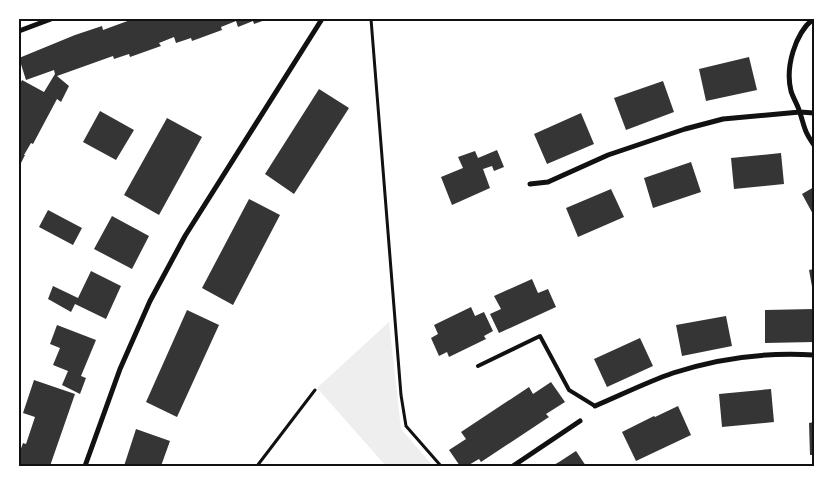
<svg xmlns="http://www.w3.org/2000/svg" width="833" height="485" font-family="Manrope,sans-serif">
	<rect width="100%" height="100%" fill="#fff"/>
	<path fill="#eee" d="M389,322L401,429L433,466H386L317,388Z"/>
	<path fill="#353535" d="M133,19H268L254,24L253,21L238,27L236,21L221,27L222,30L192,41L191,38L176,43L174,37L159,43L161,46L130,57L129,54L114,59L113,56L57,76L69,86L61,102L57,99L33,144L31,143L24,155H25L19,167V86L22,80L44,92L55,74L54,70L26,80L19,58L75,35L102,26L103,30Z
		M749,57L757,90L706,101L699,69Z
		M663,81L674,112L626,130L614,98Z
		M319,89L349,108L294,194L265,174Z
		M100,111L134,130L116,160L83,142Z
		M581,113L594,144L547,164L534,134Z
		M167,118L202,137L159,215L124,195Z
		M497,150L504,167L494,171L492,166L483,169L490,188L452,205L441,177L463,168L458,157L475,151L478,158Z
		M781,153L784,184L734,189L731,158Z
		M691,162L701,192L653,208L644,178Z
		M814,187V216L802,194Z
		M611,189L624,217L578,237L566,208Z
		M249,199L280,215L233,305L202,288Z
		M48,210L82,228L73,245L39,227Z
		M112,216L149,236L132,269L94,249Z
		M814,269V292H813L809,270Z
		M91,271L121,286L106,319L75,304L71,312L48,299L53,286L78,298Z
		M532,279L538,293L548,289L556,307L499,333L490,314L501,309L494,296Z
		M471,307L475,316L484,312L493,331L484,336L486,339L449,357L447,352L439,356L431,338L438,334L434,325Z
		M814,309V342L765,343V310Z
		M187,310L219,325L177,417L146,402Z
		M726,316L732,346L682,356L676,325Z
		M57,325L96,340L81,376L86,378L80,394L62,385L68,371L53,365L60,348L50,344Z
		M640,338L653,366L607,387L594,359Z
		M34,380L75,394L50,466H19V454L23,443L26,444L35,417L23,413Z
		M551,382L565,402L546,414L549,417L481,462L479,459L467,466H460L449,450L466,439L461,432L529,387L533,394Z
		M771,389L774,422L722,427L719,394Z
		M678,406L691,435L636,461L622,432L654,416L655,417Z
		M814,422V455H810L809,423Z
		M136,429L170,441L161,466H124Z
		M576,451L586,466H552L559,462Z"/>
	<g fill="none" stroke-linecap="round" stroke-linejoin="round">
		<path stroke="#111" stroke-width="3" d="M371,19L401,395L406,426L441,466
			M257,466L315,390"/>
		<path stroke="#111" stroke-width="4" d="M478,366L540,336L569,390L595,406"/>
		<path stroke="#111" stroke-width="5" d="M813,19C795,34 785,67 791,91C793,98 798,105 800,113C805,128 804,131 814,145
			M19,31L51,19
			M530,184L548,182L608,155L685,129L723,119L800,112L814,113
			M595,406C621,395 647,382 673,373C719,358 766,352 814,355
			M85,466L120,369L150,301L185,236L322,19
			M513,466L580,421"/>
	</g>
	<rect width="833" height="485" fill="none" stroke="#ffffff" stroke-width="40"/>
	<rect x="20" y="20" width="793" height="445" fill="none" stroke="#111" stroke-width="2"/>
</svg>
